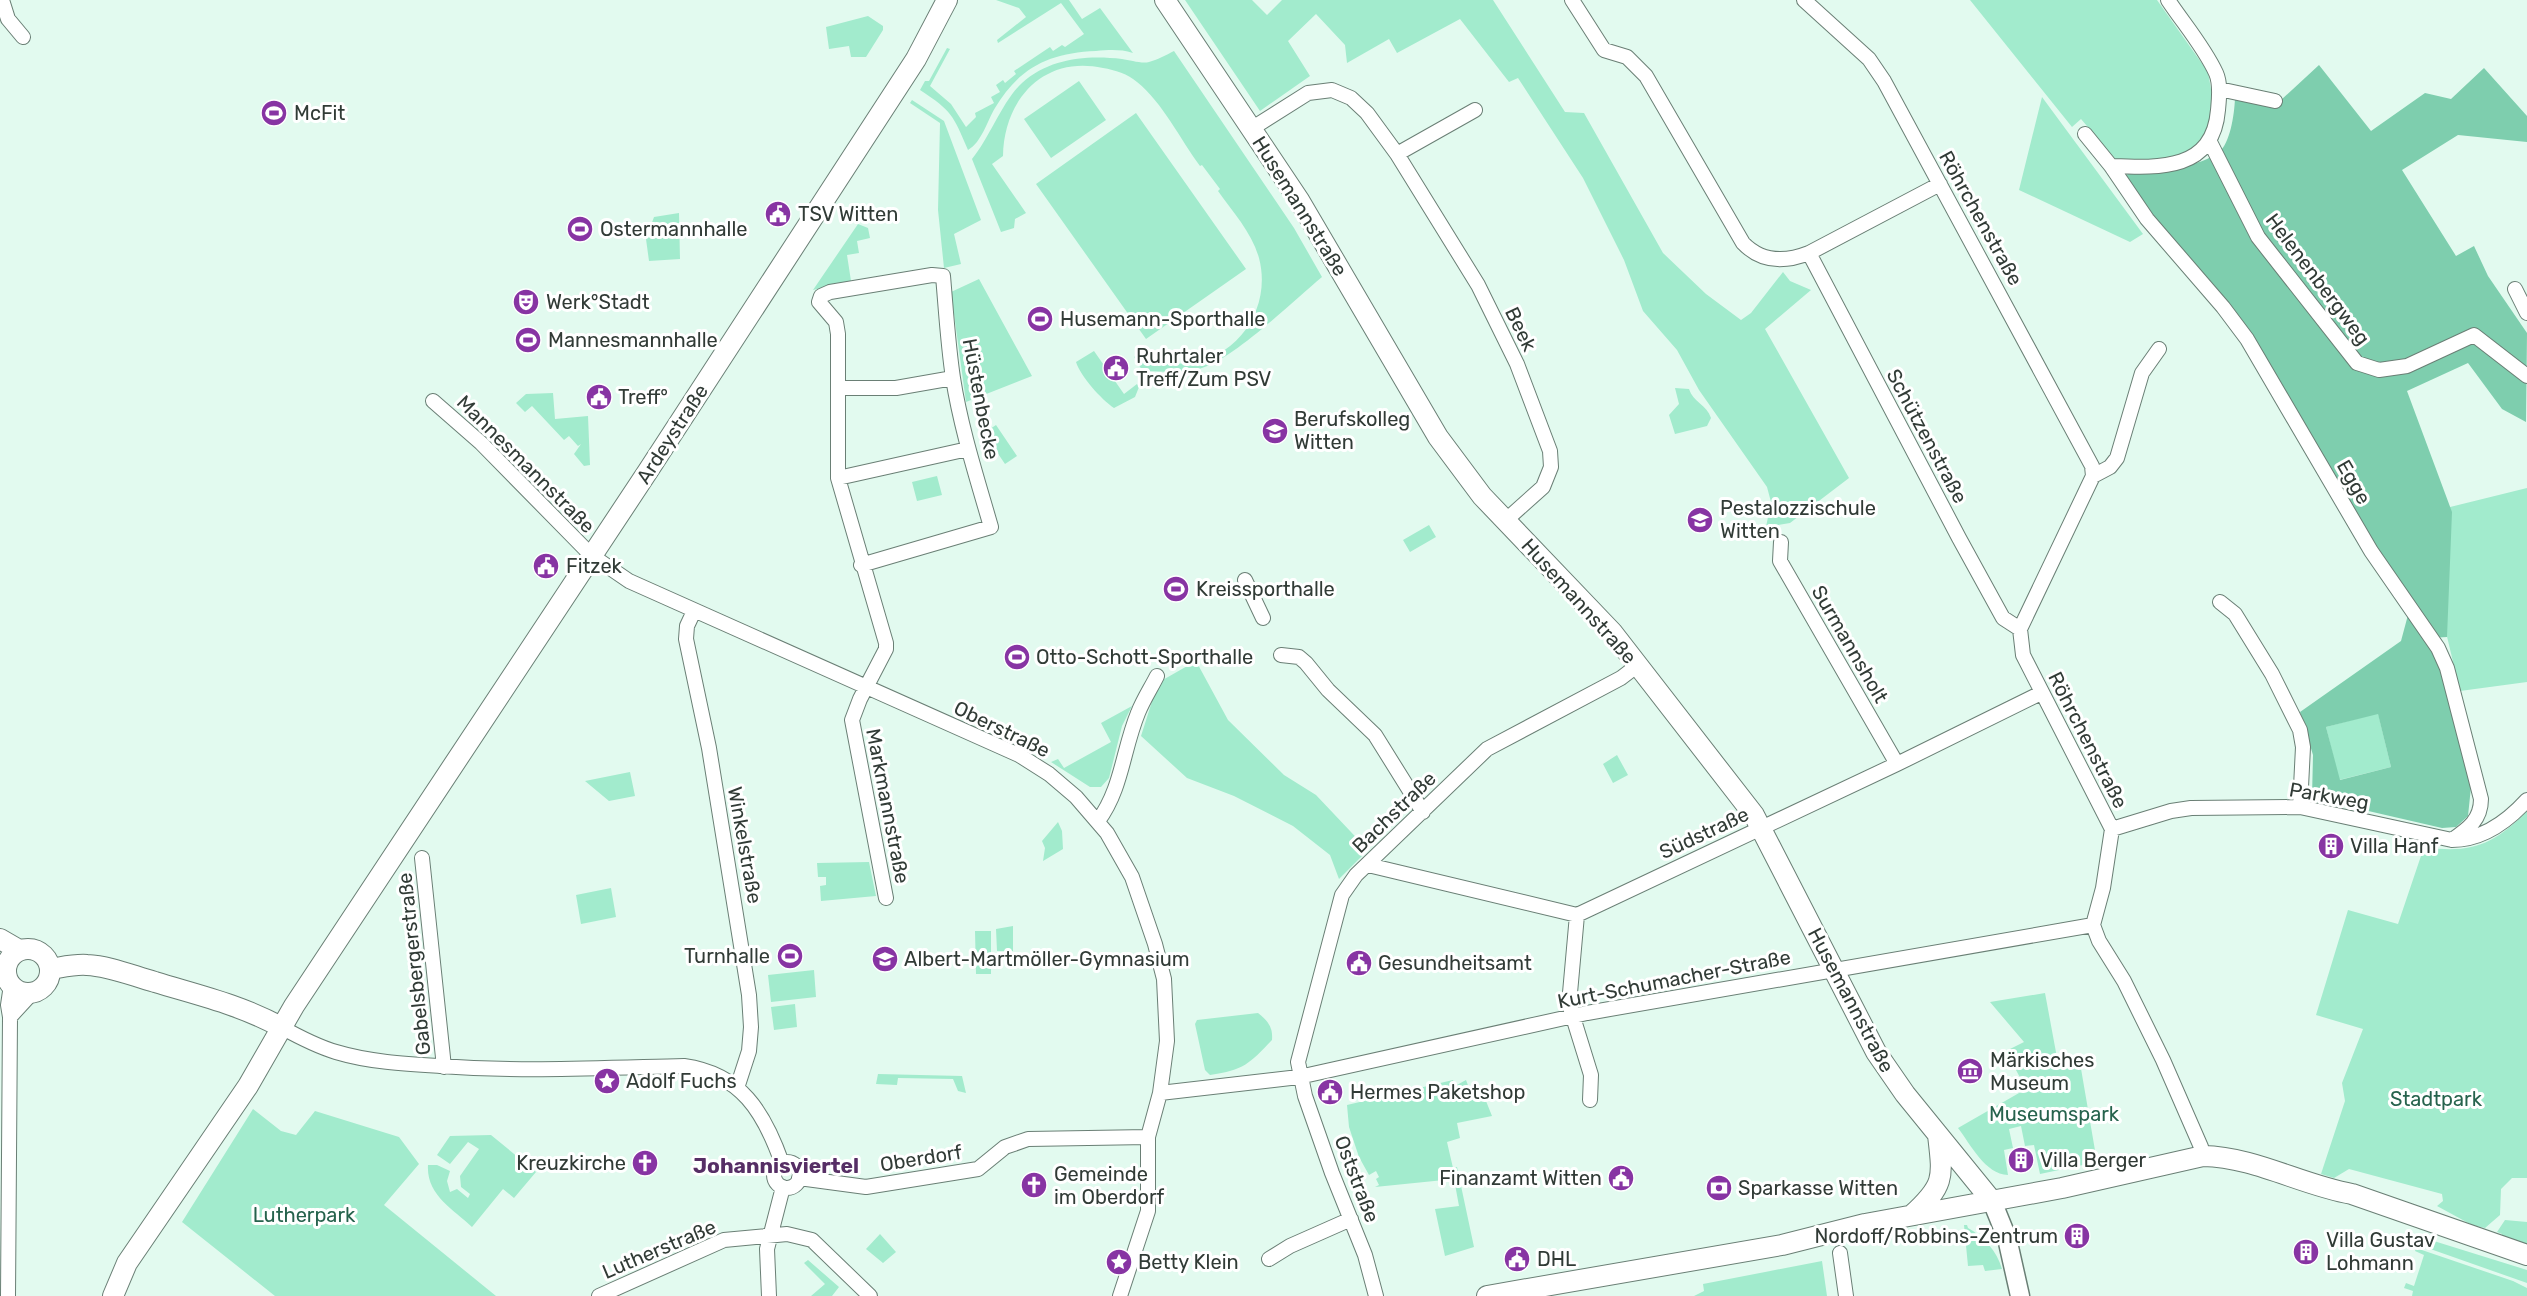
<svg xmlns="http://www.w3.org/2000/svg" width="2527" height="1296" font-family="Rubik,sans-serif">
	<rect width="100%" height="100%" fill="#e2faef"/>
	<path fill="#a2ebcd" d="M996,0H1069L1082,19L1100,8L1133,53C1120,49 1109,50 1096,51C1049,53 1020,67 995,108C987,121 982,142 968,150C953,115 952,111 920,90L925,81H929L947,48L950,49L930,86L951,104L966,127L976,117L975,113L994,103L991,97L1000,92L996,85L1003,80L1005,83L1016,74L1014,71L1050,47L1053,51L1062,45L1065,47L1084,34L1061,3L998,43L997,40L1026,17L1019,8Z
		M1185,0H1252L1267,15L1282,0H1493L1565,112L1584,113L1663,253L1706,294L1741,320L1751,313L1783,272L1790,281L1811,290L1765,329L1849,478L1790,523L1766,527L1771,502L1767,487L1699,390L1677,350L1643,311L1624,260L1583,178L1518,78L1509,82L1460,19L1397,53L1389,39L1347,63L1345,45L1316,14L1288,41L1310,76L1260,111Z
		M1970,0H2157L2208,72L2212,95L2209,126L2201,142L2182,157L2143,162L2116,160L2081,119L2072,127Z
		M868,16L883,26V30L866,57H851L849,46L829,49L826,27Z
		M1174,51L1294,228L1322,277C1293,301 1233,360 1199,369C1182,373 1165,372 1147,371L1145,375L1134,357L1139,353C1155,359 1170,365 1188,363C1239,358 1272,307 1259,258C1252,233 1233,212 1218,191L1220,189L1202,165L1200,166C1180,139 1163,103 1137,82C1128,74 1115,70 1103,68C1044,55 1004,99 1003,156L992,164L1026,213L1015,219L1014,228L1001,232L972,159C990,137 1003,100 1022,83C1050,58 1087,55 1122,59C1130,60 1142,64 1149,62C1157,60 1166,55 1174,51Z
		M1079,81L1106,120L1051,158L1024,119Z
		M2042,97L2143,234L2130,242L2019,190Z
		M912,100L944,121L981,220L954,234L961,264L944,268L938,210L940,123L910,103Z
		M1136,113L1246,269L1146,339L1036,184Z
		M679,213L680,259L649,261L646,239L654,217Z
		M858,224L868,228L870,238L857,241L859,253L847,255L851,281L813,290Z
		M979,279L1032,376L966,402L951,292Z
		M1094,351L1124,394L1137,384L1139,387L1135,397L1114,408C1101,399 1081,377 1076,362Z
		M1675,388L1689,389C1693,402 1707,405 1711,418L1707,426L1675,434L1669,415L1679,404Z
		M553,393L555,419L588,416L590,465L584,466L574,454L581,444L578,446L569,436L564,440L532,406L525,412L516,403L526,394Z
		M996,425L1017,456L1005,464L984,433Z
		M937,476L942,495L917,501L912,482Z
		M2527,488V682L2460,691L2439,603L2442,509Z
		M1429,525L1436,537L1410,552L1403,540Z
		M1196,661L1228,720L1284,775L1316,795L1368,850L1339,879L1330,855L1293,826L1234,796L1187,778L1141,736L1154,695L1161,681Z
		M1132,706L1122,726L1109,778L1101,787H1090L1051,762L1058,759L1064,768L1111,742L1101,723Z
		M2378,713L2391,767L2339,780L2326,727Z
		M1617,755L1628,775L1613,783L1603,764Z
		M630,772L635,796L609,801L585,781Z
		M2527,811V1178H2512L2501,1189L2500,1215L2485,1228L2472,1225L2437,1206L2443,1201L2442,1194L2349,1169L2334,1178L2321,1174L2345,1101L2342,1083L2363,1029L2316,1015L2348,910L2398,924L2424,847C2470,854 2494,845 2527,811Z
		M1058,822L1062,831L1063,849L1043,861L1045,848L1042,841Z
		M869,862L876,896L821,901L820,886L826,885V877H818L817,863Z
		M611,888L616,917L581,924L576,895Z
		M1013,926V951H997L996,929Z
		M975,931H991V974H976Z
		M814,970L816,997L771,1002L768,975Z
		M2045,993L2058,1063L2079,1057L2097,1162L2040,1174L2034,1145L2025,1146L2021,1126L2009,1129L2013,1148L2004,1150L2008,1175C1985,1174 1971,1145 1958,1128L2026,1089L2006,1051L2024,1042L1990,1002Z
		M795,1004L797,1027L774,1030L771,1007Z
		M1258,1013C1268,1021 1273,1027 1272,1040C1249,1064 1244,1070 1210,1075L1205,1070L1195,1024L1197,1020Z
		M878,1074L962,1076L966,1093L958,1091L953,1079L898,1078L897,1085L876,1084Z
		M1453,1080L1455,1086L1466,1080L1473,1099L1484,1096L1492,1116L1457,1123L1460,1138L1447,1142L1453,1168L1457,1167L1474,1247L1445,1256L1435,1209L1459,1206L1454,1179L1375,1187L1379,1185L1376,1179L1379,1177L1376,1171L1369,1175L1359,1157L1349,1127L1347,1105Z
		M253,1109L281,1131L296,1135L315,1111L399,1137L419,1164L384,1205L496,1296H275L182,1222Z
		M491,1135L536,1172L514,1198L503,1189L472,1227C453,1209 426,1195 428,1165H437L450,1171L447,1181L450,1192L457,1189L468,1198L470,1194L461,1187L460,1176L479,1149L468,1142L450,1164L437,1155L450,1136Z
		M2505,1220L2527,1222V1246L2502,1239V1234L2497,1232Z
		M1964,1225H1967L1968,1228C1984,1237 1997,1251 2002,1269L1985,1271L1983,1265L1968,1266Z
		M880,1234L896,1252L883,1263L866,1249Z
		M2421,1237L2527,1270V1283L2419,1245Z
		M2416,1248L2513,1281L2527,1288V1296H2412L2413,1291L2404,1288L2406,1283L2414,1286L2424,1255L2415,1251Z
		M808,1260L839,1287L832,1296H811L825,1284L804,1263Z
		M1822,1261L1827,1296H1694L1704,1291L1703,1284Z"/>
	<path fill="#7eceae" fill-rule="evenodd" d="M2319,65L2371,131L2425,93L2451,99L2484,68L2527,116V142L2458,135L2402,170L2456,256L2474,246L2488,276L2527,333L2526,422L2502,409L2468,363L2407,391L2452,512L2447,637L2430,638L2442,670L2471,787L2468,816L2456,827L2442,828L2312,798L2313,755L2300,712L2401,641L2412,600L2375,549L2272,368L2126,182V176L2131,170C2157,170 2200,169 2221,150C2231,140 2235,110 2235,96L2281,100ZM2378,714L2391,767L2340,780L2326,727Z"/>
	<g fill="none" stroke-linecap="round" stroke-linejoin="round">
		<defs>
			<path id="minor" d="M2,0L8,19L23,37
				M1572,0L1604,50L1627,57L1646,76L1743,243C1762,263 1786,262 1809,253L1959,538L2003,618L2020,629
				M1804,0L1869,59L1884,81L2092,466L2093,476L2020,629L2023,655L2112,829L2103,888L2093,925L2099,941L2124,981L2163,1060L2201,1147L2203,1156
				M2219,89L2275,101
				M1251,129L1308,93L1332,90L1351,98L1367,113L1397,154L1478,285L1517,364L1550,451L1551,467L1543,487L1505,521
				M2085,134L2111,166L2147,219L2223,307L2247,339L2371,551L2438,648L2447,668L2481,799C2481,820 2468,829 2452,840
				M2210,142L2258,237L2357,363L2379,370L2407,366L2474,335L2527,376
				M1397,154L1475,110
				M2111,166C2159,168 2213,171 2218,110C2219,99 2221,84 2216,73C2204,47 2184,24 2168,0
				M1809,253L1940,184
				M2515,289L2527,313
				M838,388H896L953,378
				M433,401L481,443L591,555L629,581L1019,755L1049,774L1076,797L1107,833L1132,877L1155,944L1164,979L1167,1041L1160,1093L1148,1137V1211L1120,1296
				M2093,476L2110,467L2117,458L2142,373L2159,349
				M838,478L968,449
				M1781,542L1780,561L1897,764
				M861,565L991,527C977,478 961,429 953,378C948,345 946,310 943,276L932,275L830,292L821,296L819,302L836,322L838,334V478L886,643V649L860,699L852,720L886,898
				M1245,580L1263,618
				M2220,602L2235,614L2272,674L2300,730L2303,747L2300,807
				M694,611L687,626L686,639L709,748L749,995L751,1027L749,1051L737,1088
				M1281,655L1299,657L1306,663L1328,690L1375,735L1423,812
				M1098,821C1122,789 1123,749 1138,713C1143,700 1151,688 1157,676
				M2112,829L2171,811L2191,808L2300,807L2452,840C2483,840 2507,822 2527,800
				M422,858L444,1067
				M1368,865L1577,915L1897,764L2041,693
				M1577,915L1569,1004L1591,1075L1590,1100
				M10,1017L32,993
				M281,1027C299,1037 316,1046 336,1052C369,1062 406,1064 440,1066C521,1072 603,1068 684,1066C741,1074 764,1112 782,1163
				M1160,1093L1299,1077L1587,1013L2093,925
				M774 1175a13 13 0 1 1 26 0a13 13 0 1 1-26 0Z
				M799,1178L866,1187L978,1169L1005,1147L1028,1139L1148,1137
				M1840,1253L1846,1296
				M1269,1259L1290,1246L1351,1219
				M8,1296L10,1017L8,1005L11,985
				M599,1296L724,1240L787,1234L812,1240L870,1296
				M769,1296L767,1249L783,1187
				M1376,1296L1365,1255L1332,1173L1305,1096L1298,1062L1342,895L1356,875L1487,749L1621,678L1638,665"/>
			<path id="tertiary" d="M1992,1201L2007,1238L2020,1296"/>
			<path id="secondary" d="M1165,0L1299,200L1438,437L1482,496L1612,632L1754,815L1876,1052L1905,1094L1992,1201
				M0,939L19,950
				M6 971a22 22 0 1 1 44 0a22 22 0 1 1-44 0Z
				M50,969C63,967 75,964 87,965C110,966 133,976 155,982C201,996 238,1004 281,1027
				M1912,1215C1945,1185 1943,1178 1938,1135
				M113,1296L127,1263L248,1086L294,1006L648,471L916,59L947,0
				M1487,1296L1782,1245L1865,1224L2062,1188L2203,1156C2255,1157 2301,1185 2352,1194L2527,1255"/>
		</defs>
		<use href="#minor" stroke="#6a7f75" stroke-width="16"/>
		<use href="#tertiary" stroke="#6a7f75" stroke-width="21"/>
		<use href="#secondary" stroke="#6a7f75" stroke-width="22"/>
		<use href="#minor" stroke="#fff" stroke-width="14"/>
		<use href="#tertiary" stroke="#fff" stroke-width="18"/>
		<use href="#secondary" stroke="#fff" stroke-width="20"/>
	</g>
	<defs>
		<symbol id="stadium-disc" viewBox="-11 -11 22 22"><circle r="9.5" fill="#8734a3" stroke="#fff"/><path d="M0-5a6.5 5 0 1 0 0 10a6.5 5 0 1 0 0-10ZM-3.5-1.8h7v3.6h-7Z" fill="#fff"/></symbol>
		<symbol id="civic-disc" viewBox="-11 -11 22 22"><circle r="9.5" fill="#8734a3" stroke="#fff"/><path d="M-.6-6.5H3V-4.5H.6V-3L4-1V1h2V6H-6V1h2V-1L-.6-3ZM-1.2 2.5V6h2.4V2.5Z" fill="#fff"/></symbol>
		<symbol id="theatre-disc" viewBox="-11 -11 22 22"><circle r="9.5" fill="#8734a3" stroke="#fff"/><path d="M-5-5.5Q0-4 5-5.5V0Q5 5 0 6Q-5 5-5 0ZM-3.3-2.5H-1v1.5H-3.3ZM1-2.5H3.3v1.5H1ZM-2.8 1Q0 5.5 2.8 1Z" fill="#fff"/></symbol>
		<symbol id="school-disc" viewBox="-11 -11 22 22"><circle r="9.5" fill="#8734a3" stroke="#fff"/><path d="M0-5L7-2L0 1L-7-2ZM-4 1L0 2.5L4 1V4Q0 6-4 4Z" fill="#fff"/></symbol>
		<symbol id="building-disc" viewBox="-11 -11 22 22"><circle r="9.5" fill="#8734a3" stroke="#fff"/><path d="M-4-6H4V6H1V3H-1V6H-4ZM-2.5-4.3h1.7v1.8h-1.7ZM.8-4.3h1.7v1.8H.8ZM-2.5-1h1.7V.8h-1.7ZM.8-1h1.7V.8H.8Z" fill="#fff"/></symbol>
		<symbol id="museum-disc" viewBox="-11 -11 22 22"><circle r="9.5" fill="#8734a3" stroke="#fff"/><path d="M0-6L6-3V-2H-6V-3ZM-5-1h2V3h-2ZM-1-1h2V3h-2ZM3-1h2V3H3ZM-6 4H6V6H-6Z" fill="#fff"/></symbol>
		<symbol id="sight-disc" viewBox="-11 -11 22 22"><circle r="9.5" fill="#8734a3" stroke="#fff"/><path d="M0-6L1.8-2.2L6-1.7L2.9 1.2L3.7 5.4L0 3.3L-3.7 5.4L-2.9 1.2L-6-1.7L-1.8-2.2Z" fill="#fff"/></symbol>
		<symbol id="church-disc" viewBox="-11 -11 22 22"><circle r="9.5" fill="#8734a3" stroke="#fff"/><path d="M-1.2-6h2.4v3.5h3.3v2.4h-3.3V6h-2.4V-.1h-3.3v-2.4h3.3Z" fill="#fff"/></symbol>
		<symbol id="bank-disc" viewBox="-11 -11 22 22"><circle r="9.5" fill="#8734a3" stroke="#fff"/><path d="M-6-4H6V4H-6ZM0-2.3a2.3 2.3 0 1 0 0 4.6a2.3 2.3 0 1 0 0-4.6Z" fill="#fff"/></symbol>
	</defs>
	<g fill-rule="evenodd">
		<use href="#stadium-disc" x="259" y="98" width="30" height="30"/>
		<use href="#civic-disc" x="763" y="199" width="30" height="30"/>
		<use href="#stadium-disc" x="565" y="214" width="30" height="30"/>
		<use href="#theatre-disc" x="511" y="287" width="30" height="30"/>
		<use href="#stadium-disc" x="1025" y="304" width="30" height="30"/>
		<use href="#stadium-disc" x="513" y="325" width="30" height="30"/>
		<use href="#civic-disc" x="1101" y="353" width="30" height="30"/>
		<use href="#civic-disc" x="584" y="382" width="30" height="30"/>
		<use href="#school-disc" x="1260" y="416" width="30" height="30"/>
		<use href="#school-disc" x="1685" y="505" width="30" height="30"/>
		<use href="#civic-disc" x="531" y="551" width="30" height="30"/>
		<use href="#stadium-disc" x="1161" y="574" width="30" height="30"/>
		<use href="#stadium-disc" x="1002" y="642" width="30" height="30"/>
		<use href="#building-disc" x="2316" y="831" width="30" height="30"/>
		<use href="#stadium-disc" x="775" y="941" width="30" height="30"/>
		<use href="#school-disc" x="870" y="944" width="30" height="30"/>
		<use href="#civic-disc" x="1344" y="948" width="30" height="30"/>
		<use href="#museum-disc" x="1955" y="1056" width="30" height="30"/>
		<use href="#sight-disc" x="592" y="1066" width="30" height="30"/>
		<use href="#civic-disc" x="1315" y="1077" width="30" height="30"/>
		<use href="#building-disc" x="2006" y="1145" width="30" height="30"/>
		<use href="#church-disc" x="630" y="1148" width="30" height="30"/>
		<use href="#civic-disc" x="1606" y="1163" width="30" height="30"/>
		<use href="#church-disc" x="1019" y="1170" width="30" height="30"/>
		<use href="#bank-disc" x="1704" y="1173" width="30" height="30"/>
		<use href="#building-disc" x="2062" y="1221" width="30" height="30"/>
		<use href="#building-disc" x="2291" y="1237" width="30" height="30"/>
		<use href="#civic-disc" x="1502" y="1244" width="30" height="30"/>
		<use href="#sight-disc" x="1104" y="1247" width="30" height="30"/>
	</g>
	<g text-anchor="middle" stroke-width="6" stroke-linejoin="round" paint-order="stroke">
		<g font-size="20" fill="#313b36" stroke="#fff" text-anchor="start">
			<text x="294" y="120">McFit</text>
			<text x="798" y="221">TSV Witten</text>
			<text x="600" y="236">Ostermannhalle</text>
			<text x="546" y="309">Werk°Stadt</text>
			<text x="1060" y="326">Husemann-Sporthalle</text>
			<text x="548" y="347">Mannesmannhalle</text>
			<text x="1136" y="363">Ruhrtaler<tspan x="1136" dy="23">Treff/Zum PSV</tspan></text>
			<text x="618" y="404">Treff°</text>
			<text x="1294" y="426">Berufskolleg<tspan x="1294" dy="23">Witten</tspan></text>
			<text x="1720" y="515">Pestalozzischule<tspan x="1720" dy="23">Witten</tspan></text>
			<text x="566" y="573">Fitzek</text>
			<text x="1196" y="596">Kreissporthalle</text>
			<text x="1036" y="664">Otto-Schott-Sporthalle</text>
			<text x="2350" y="853">Villa Hanf</text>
			<text x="770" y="963" text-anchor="end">Turnhalle</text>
			<text x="904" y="966">Albert-Martmöller-Gymnasium</text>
			<text x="1378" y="970">Gesundheitsamt</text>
			<text x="1990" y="1067">Märkisches<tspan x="1990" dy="23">Museum</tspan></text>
			<text x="626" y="1088">Adolf Fuchs</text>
			<text x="1350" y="1099">Hermes Paketshop</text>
			<text x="2040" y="1167">Villa Berger</text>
			<text x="626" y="1170" text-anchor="end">Kreuzkirche</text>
			<text x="1054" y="1181">Gemeinde<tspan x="1054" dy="23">im Oberdorf</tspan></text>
			<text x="1602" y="1185" text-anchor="end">Finanzamt Witten</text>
			<text x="1738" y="1195">Sparkasse Witten</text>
			<text x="2058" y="1243" text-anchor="end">Nordoff/Robbins-Zentrum</text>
			<text x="2326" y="1247">Villa Gustav<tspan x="2326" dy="23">Lohmann</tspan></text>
			<text x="1537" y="1266">DHL</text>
			<text x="1138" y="1269">Betty Klein</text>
		</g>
		<g font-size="20" fill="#313b36" stroke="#fff">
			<text transform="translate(1300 206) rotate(58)" y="7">Husemannstraße</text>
			<text transform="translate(1981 218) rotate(61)" y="7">Röhrchenstraße</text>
			<text transform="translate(2318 279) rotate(53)" y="7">Helenenbergweg</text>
			<text transform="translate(1521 329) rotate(64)" y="7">Beek</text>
			<text transform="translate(981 399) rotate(79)" y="7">Hüstenbecke</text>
			<text transform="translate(672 434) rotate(-57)" y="7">Ardeystraße</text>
			<text transform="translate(1927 436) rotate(62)" y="7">Schützenstraße</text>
			<text transform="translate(526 464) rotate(45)" y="7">Mannesmannstraße</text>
			<text transform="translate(2354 482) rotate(60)" y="7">Egge</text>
			<text transform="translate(1579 601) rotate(48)" y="7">Husemannstraße</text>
			<text transform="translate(1850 644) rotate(60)" y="7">Surmannsholt</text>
			<text transform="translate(1002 729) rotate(26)" y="7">Oberstraße</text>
			<text transform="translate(2088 740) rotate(63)" y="7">Röhrchenstraße</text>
			<text transform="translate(2329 796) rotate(10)" y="7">Parkweg</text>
			<text transform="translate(888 806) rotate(79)" y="7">Markmannstraße</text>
			<text transform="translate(1394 812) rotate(-44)" y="7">Bachstraße</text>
			<text transform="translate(1704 833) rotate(-25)" y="7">Südstraße</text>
			<text transform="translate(745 845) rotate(80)" y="7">Winkelstraße</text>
			<text transform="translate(414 964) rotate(-96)" y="7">Gabelsbergerstraße</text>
			<text transform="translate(1674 979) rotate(-11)" y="7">Kurt-Schumacher-Straße</text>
			<text transform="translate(1851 1000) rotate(62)" y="7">Husemannstraße</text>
			<text transform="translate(921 1158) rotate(-9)" y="7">Oberdorf</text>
			<text transform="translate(1357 1179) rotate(69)" y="7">Oststraße</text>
			<text transform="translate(659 1249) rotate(-23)" y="7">Lutherstraße</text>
		</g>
		<g font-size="20" fill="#26634d" stroke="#fff">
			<text x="2436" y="1106">Stadtpark</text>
			<text x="2054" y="1121">Museumspark</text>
			<text x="304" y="1222">Lutherpark</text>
		</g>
		<g font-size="21" font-weight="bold" fill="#562e65" stroke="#fff">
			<text x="776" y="1173">Johannisviertel</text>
		</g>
	</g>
</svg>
